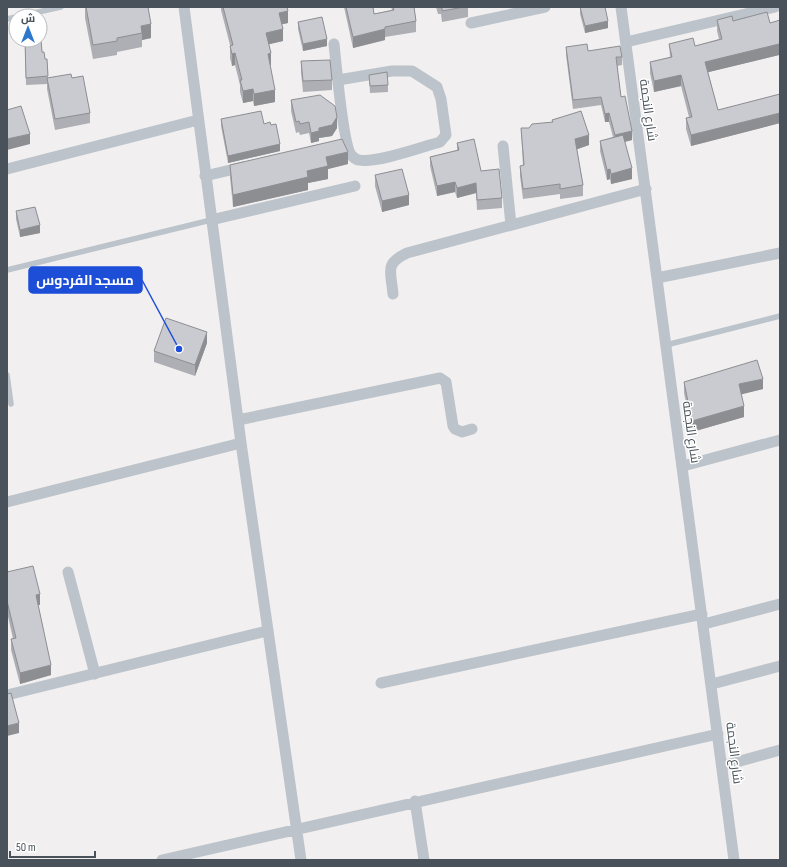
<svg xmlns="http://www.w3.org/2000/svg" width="787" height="867" font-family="'Sofia Sans Condensed',Cairo,sans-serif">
	<rect width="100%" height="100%" fill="#f1efef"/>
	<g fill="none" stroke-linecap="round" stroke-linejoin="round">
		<path stroke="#bcc3ca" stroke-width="5.5" d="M20,16L61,7
			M7,19L16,17
			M7,270L211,220
			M666,345L780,316
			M7,375L11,404"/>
		<path stroke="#bcc3ca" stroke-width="11" d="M184,7L241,443L301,860
			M621,7L734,860
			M471,23L545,7
			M626,42L775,7
			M334,44C336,63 343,143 351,155C353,157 357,160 359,160C375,164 422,147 440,142L446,135L441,99L437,87L412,71H392L338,80
			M503,146L511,225
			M7,169L198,120
			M205,176L243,167
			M211,220L355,186
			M657,278L780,253
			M393,294C391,271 384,264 407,253L646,189
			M238,420L440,378L446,382L453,426L455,429L462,432L472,429
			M683,466L780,440
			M7,502L241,443
			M68,572L95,674
			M704,624L780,604
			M381,683L702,614
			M712,684L780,666
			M7,695L267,631
			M722,766L780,750
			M415,801L424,860
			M162,860L718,734"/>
	</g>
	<path fill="#adafb4" d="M85,7H148L151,38L142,40V47L117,52V55L93,59L85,18Z
		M221,7H287L288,23L282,24L283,41L269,44L271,65H270L275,102L254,106L253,101L243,103L240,92V85L235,65L232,66L230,58V45L221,10Z
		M344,7H373L374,14L392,10L391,7H414L416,21V32L385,37V40L353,48Z
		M436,7H468V17L442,22L441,14H438Z
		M580,7L608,28L585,33L580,14Z
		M717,20L770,23L780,20V57L779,55L708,72L718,110L780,94V123L691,146L686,129V118L689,117L681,86L654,92L650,73V62L670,57L669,44L695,46L719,39L717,31Z
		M298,22L327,46L303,51L298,29Z
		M21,40H40L42,52L45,59H47L48,78H72L90,113V123L55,130L47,89V84L26,85L25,46H21Z
		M566,47L622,57V65L617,66L621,97L632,140L625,142L632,179L611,184L610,179L607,180L600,151V141L613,137L609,122H605L601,105L573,109L566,55Z
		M301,61L332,80V90L303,92L301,72Z
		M369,75L388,85V92L370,93Z
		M291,100L337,128L332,136L319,138V141L311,143L309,133L300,135L299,132L296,133L291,111Z
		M221,119L264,124L280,151L228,163L221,126Z
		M552,120L589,145L577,149L583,185V196L560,199V194L523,199L520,176V166H523L521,128H529L552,122Z
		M457,143L481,171L502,198V208L477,210L476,193L457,198L455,192L437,196L430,166V157L457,150Z
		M348,164L328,169V179L308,183V190L233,207L230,177V165Z
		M375,175L409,205L382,212L375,186Z
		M16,211L40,233L20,237L16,219Z
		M207,343L195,376L154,362V351Z
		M684,382L763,389L741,394L744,417L692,432L684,393Z
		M7,572L40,605H38L51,675L20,684L11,650V639H13L7,612Z"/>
	<path fill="#8d8e92" d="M288,11V23L279,25V13Z
		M608,21V28L585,33V26Z
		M151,24V38L142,40V33L141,26Z
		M283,29V41L266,45V33Z
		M385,29V40L353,48V37Z
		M327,39V46L303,51V44Z
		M779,44V55L705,73V62Z
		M235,53V65L232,66V54Z
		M271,53V65L268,66V54Z
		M681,75V86L654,92V81Z
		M253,89V101L243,103V91Z
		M275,90V102L254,106V94Z
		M609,113V122H605V114Z
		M780,113V123L691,146V135Z
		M337,117V128L332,136L319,138V141L311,143V133Z
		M632,131V140L615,144V135Z
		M30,134V144L7,150V139Z
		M589,135V145L575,150V139Z
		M280,144V151L228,163V156Z
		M348,152V164L328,169V179L308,183V190L233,207V195L307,171L326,157Z
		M632,168V179L611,184V174Z
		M610,169V179L607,180V170Z
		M455,182V192L437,196V186Z
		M476,183V193L457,198V188Z
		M409,195V205L382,212V201Z
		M40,225V233L20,237V230Z
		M207,332V343L195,376V365Z
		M763,379V389L739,395V384Z
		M744,406V417L692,432V421Z
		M40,594V605H36V595Z
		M51,665V675L20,684V673Z
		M19,723V733L7,736V726Z"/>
	<path fill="#c9cbd1" stroke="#8d8e92" d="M86,7H148L151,24L141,26L142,33L117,38V41L93,45Z
		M223,7H287L288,11L279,13L283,29L266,33L271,53L268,54L275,90L254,94L253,89L243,91L240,80H242L235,53L232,54L230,46L233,45Z
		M346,7H373L374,14L394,10L393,7H414L416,21L385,27V29L353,37Z
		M442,7H464L442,11Z
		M580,7H605L608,21L585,26Z
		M767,12L770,23L780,20V46L779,44L705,62L718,110L780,94V113L691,135L686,118L692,117L681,75L654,81L650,62L672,57L669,44L693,38L695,46L722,39L717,20L732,16L733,21Z
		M322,17L327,39L303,44L298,22Z
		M40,27L42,52H44L45,59H47L48,76L26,78L25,40H40Z
		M587,44L588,51L620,46L622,57H616L621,97L625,96L632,131L615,135L609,113L605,114L601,97L573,100L566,47Z
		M330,60L332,80L303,81L301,61Z
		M387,72L388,85L370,86L369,75Z
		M71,74L72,78L83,76L90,113L55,119L47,78Z
		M320,95L335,106L337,117L332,125L319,128V131L311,133L309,122L300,124L299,121L296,122L291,100Z
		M21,106L30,134L7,139V110Z
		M261,111L264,124L270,122L271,125L276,124L280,144L228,156L221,119Z
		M581,111L589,135L575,139L583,185L560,189V184L523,189L520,166L524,165L521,128H529L532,124L553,122L552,120Z
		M623,135L632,168L611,174L610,169L607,170L600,141Z
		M342,139L348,152L326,157L328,166L307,171L308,177L233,195L230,165Z
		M474,139L481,171L499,169L502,198L477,200L476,183L457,188L455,182L437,186L430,157L459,150L457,143Z
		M402,169L409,195L382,201L375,175Z
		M35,207L40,225L20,230L16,211Z
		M166,318L207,332L195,365L154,351Z
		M757,360L763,379L739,384L744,406L692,421L684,382Z
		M33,566L40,594L36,595L51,665L20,673L11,639L16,638L7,601V572Z
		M11,693L19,723L7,726V694Z"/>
	<g text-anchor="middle" stroke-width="3" stroke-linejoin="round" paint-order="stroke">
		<g font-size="13" fill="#49525a" stroke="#fff">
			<text transform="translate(649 110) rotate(82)" y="5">شارع النجمة</text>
			<text transform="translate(692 432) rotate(82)" y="5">شارع النجمة</text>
			<text transform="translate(735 753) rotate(83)" y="5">شارع النجمة</text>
		</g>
	</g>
	<path fill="none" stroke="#1d4ed8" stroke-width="1.5" d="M179 349L142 280"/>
	<circle fill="#1d4ed8" stroke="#fff" stroke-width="1.5" cx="179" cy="349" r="4"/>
	<rect fill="#1d4ed8" stroke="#1d4ed8" stroke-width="1.5" x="29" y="267" width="113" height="26" rx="4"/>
	<g font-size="14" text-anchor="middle" font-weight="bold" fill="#fff">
		<text x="85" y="285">مسجد الفردوس</text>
	</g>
	<rect width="787" height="867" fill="none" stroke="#49525a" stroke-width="16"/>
	<g transform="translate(28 28)"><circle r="19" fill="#ffffff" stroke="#b6babd"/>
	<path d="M0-3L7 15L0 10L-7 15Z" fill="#2d77cd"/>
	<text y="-6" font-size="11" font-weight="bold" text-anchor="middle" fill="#49525a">ش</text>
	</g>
	<path d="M10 851v6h85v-6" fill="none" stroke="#49525a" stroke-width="2"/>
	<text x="16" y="851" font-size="12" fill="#49525a" stroke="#ffffff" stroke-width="3" paint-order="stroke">50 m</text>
</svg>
